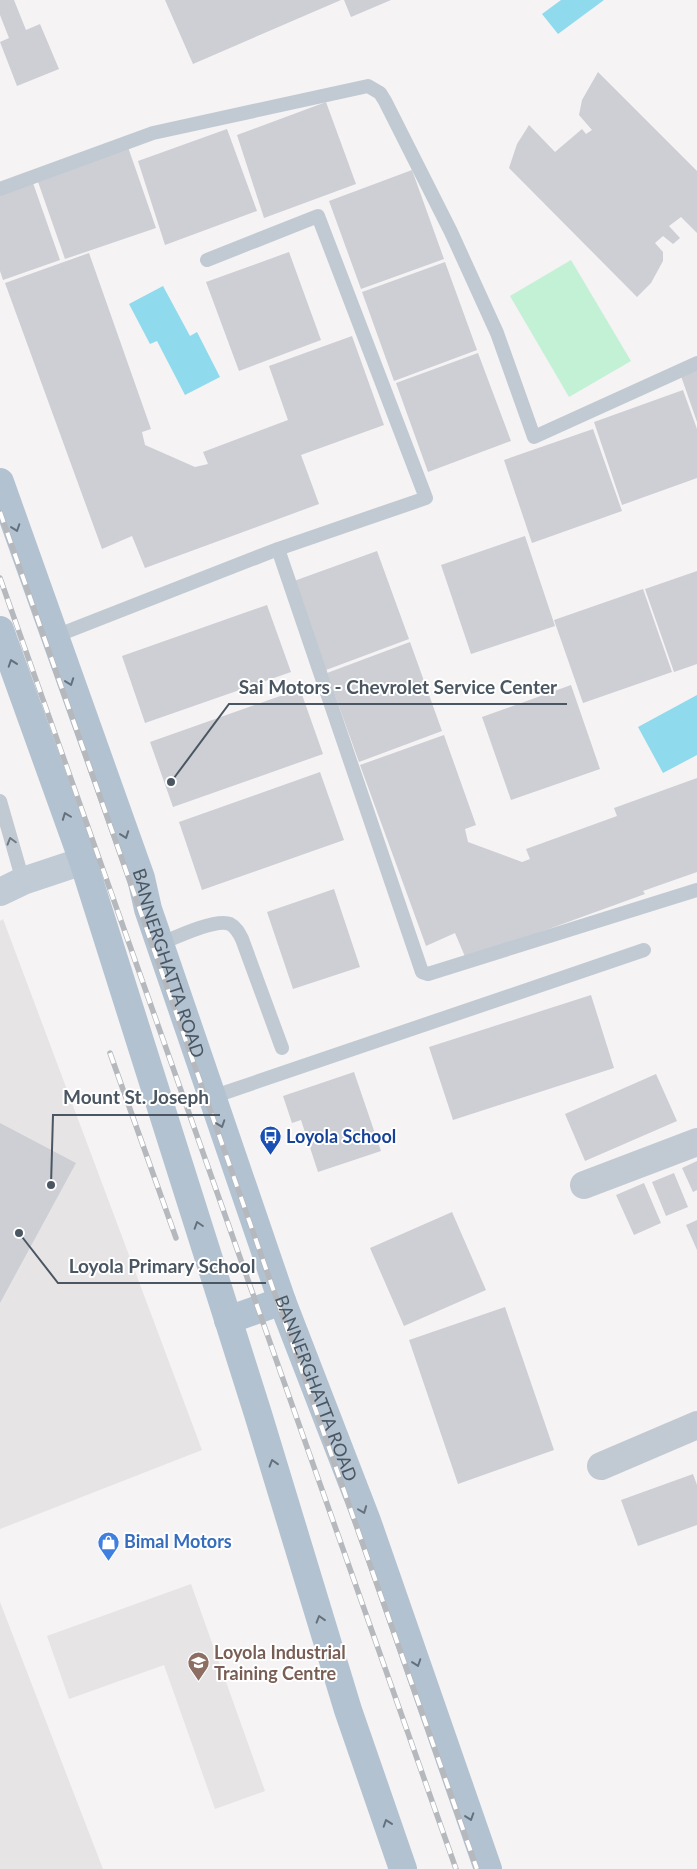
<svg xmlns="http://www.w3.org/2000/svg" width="697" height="1869" font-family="Lato,sans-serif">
	<rect width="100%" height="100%" fill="#f5f3f3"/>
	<path fill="#e6e4e5" d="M3,919L202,1450L0,1529V921Z
		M191,1584L265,1791L215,1809L164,1665L69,1699L47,1636Z
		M0,1602L103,1869H0Z"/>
	<path fill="#c3f1d5" d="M571,260L631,361L569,397L510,296Z"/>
	<path fill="#90daee" d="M561,0H604L558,34L542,14Z
		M163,286L190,336L197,332L220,377L185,395L157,341L150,344L129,304Z
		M697,695V755L663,773L638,727Z"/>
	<path fill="#cdcfd5" d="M0,0H14L26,30L40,24L59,69L17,86L0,42L9,38L0,15Z
		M165,0H341L193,64Z
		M344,0H391L351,17Z
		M598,72L697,171V233L681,217L669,226L680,238L673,244L663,236L655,243L663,252V261L651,283L637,297L509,168L517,144L529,125L555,152L582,129L586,134L592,130L579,115L582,100Z
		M326,102L356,184L264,218L237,135Z
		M227,129L257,211L165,245L138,161Z
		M128,147L156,228L65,259L37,179Z
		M412,170L444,259L361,289L329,201Z
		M33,183L60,260L3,280L0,271V195Z
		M289,252L321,340L239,371L206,282Z
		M89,253L151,429L142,432L145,445L195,467L208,464L203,452L288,420L269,366L352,336L384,425L301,455L319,504L145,568L132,536L102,549L5,283Z
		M445,262L477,350L394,381L362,292Z
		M478,353L511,441L428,472L396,383Z
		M697,370V422L681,376Z
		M683,390L697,429V478L622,505L594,422Z
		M593,429L622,511L532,543L504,460Z
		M525,536L555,626L471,654L441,565Z
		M377,551L409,639L326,670L294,581Z
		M697,571V664L674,672L645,589Z
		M643,589L672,672L583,703L554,620Z
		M267,605L291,672L145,723L122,656Z
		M410,642L442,731L359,762L327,673Z
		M571,685L600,769L511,800L482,717Z
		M300,689L323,754L173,807L150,742Z
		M444,735L476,825L465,829L468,842L522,862L530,859L526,849L617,816L614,808L697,778V872L643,891L645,894L466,959L455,933L426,946L360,765Z
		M320,772L344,840L202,890L179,822Z
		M334,889L360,967L293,989L267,912Z
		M591,995L614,1068L453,1120L429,1047Z
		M354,1072L381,1151L318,1172L301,1120L292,1123L283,1096Z
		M656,1074L677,1121L585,1161L565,1114Z
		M0,1123L76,1163L0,1303Z
		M697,1161V1190L693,1192L682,1168Z
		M674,1173L688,1207L666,1216L652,1182Z
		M644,1183L661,1223L634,1235L616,1195Z
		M452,1212L486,1290L404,1326L370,1248Z
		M697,1220V1250L686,1225Z
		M505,1307L554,1450L458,1484L409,1340Z
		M693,1474L697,1485V1525L638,1546L621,1500Z"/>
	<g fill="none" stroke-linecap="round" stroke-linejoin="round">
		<path stroke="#c1cad2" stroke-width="14" d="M0,189L153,133L368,86L380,93L385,101L451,232L497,333L534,437L697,363
			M278,549L422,972L428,974L697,890
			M53,637L278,549L426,498L318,216L207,260
			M0,801L23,881
			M160,944C174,938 216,918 230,924C236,927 239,933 242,939L282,1048
			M212,1097L644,950"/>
		<path stroke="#c1cad2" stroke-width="28" d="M584,1185L697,1142
			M601,1466L697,1425"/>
		<path stroke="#c1cbd6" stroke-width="28" d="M0,892L23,881L83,861"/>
		<g stroke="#b3c2d1" stroke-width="28">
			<path id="s1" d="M0,482L141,878L148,909L282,1301L367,1521L488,1869"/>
			<path d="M0,630L83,861L258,1414L348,1710L403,1869"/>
			<path d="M228,1320L282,1301"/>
		</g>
		<defs>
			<path id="rail" d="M0,512L477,1869
				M0,578L456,1869
				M110,1053L176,1238"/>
		</defs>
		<use href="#rail" stroke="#b5b8bd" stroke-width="5.5"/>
		<use href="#rail" stroke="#fff" stroke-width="4" stroke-dasharray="11" stroke-linecap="butt"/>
	</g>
	<defs><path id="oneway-chevron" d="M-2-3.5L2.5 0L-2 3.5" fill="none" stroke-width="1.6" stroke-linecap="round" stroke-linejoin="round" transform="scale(1.25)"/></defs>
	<g stroke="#64717d">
		<use href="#oneway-chevron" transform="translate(16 528) rotate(71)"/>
		<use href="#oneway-chevron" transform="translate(12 663) rotate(-109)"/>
		<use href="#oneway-chevron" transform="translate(70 682) rotate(70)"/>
		<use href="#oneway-chevron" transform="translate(66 816) rotate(-111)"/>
		<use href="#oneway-chevron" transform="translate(125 835) rotate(70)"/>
		<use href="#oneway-chevron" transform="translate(221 1124) rotate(71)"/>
		<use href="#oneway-chevron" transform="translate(198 1225) rotate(-108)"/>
		<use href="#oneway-chevron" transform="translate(273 1463) rotate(-107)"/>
		<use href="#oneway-chevron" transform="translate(363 1510) rotate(69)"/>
		<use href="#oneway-chevron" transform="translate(320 1619) rotate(-107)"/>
		<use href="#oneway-chevron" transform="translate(417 1663) rotate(71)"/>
		<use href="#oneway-chevron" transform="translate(470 1817) rotate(71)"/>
		<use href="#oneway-chevron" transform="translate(387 1823) rotate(-109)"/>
	</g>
	<use stroke="#6e7983" href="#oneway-chevron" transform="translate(11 841) rotate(-106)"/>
	<defs>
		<symbol id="bus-pin" viewBox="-11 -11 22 30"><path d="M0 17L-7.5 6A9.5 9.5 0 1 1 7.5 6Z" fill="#1a4fb4" stroke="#fff"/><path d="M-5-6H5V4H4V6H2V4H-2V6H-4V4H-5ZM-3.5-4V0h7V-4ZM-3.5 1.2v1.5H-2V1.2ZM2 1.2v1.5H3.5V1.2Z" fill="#fff"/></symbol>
		<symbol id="shop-pin" viewBox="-11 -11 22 30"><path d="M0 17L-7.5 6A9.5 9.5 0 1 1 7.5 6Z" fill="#3f7fe0" stroke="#fff"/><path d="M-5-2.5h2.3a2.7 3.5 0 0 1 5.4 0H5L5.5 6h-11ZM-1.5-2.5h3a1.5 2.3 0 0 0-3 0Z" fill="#fff"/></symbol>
		<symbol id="university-pin" viewBox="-11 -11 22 30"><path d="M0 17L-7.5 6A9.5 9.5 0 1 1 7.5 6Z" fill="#8d6e63" stroke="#fff"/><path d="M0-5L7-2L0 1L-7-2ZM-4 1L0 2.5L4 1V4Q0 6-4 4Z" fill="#fff"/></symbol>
	</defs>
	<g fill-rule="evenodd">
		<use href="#bus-pin" x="258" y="1124" width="25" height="34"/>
		<use href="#shop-pin" x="96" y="1530" width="25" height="34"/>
		<use href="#university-pin" x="186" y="1650" width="25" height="34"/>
	</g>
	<g text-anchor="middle" stroke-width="4" stroke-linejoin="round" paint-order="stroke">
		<g font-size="18" fill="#4a5661" stroke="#fff">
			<text dy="6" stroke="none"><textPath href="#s1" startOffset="510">BANNERGHATTA ROAD</textPath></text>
			<text dy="6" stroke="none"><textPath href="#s1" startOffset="960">BANNERGHATTA ROAD</textPath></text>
		</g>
		<g font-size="18" font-weight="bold" fill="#164399" stroke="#fff" text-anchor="start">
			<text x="286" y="1143">Loyola School</text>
		</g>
		<g font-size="18" font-weight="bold" fill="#366cbe" stroke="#fff" text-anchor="start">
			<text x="124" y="1548">Bimal Motors</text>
		</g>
		<g font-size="18" font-weight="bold" fill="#785e54" stroke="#fff" text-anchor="start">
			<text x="214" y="1659">Loyola Industrial<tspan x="214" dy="21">Training Centre</tspan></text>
		</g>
	</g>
	<path fill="none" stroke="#4a5661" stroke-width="2" d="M171 782L229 704H567M51 1185L53 1115H220M19 1233L58 1283H266"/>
	<g fill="#4a5661" stroke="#fff" stroke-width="2">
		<circle cx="171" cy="782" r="5"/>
		<circle cx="51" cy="1185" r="5"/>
		<circle cx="19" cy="1233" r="5"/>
	</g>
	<g font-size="19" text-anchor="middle" font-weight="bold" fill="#4a5661" stroke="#fff" stroke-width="4" stroke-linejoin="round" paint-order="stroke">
		<text x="398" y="694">Sai Motors - Chevrolet Service Center</text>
		<text x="136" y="1104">Mount St. Joseph</text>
		<text x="162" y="1273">Loyola Primary School</text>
	</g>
</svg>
